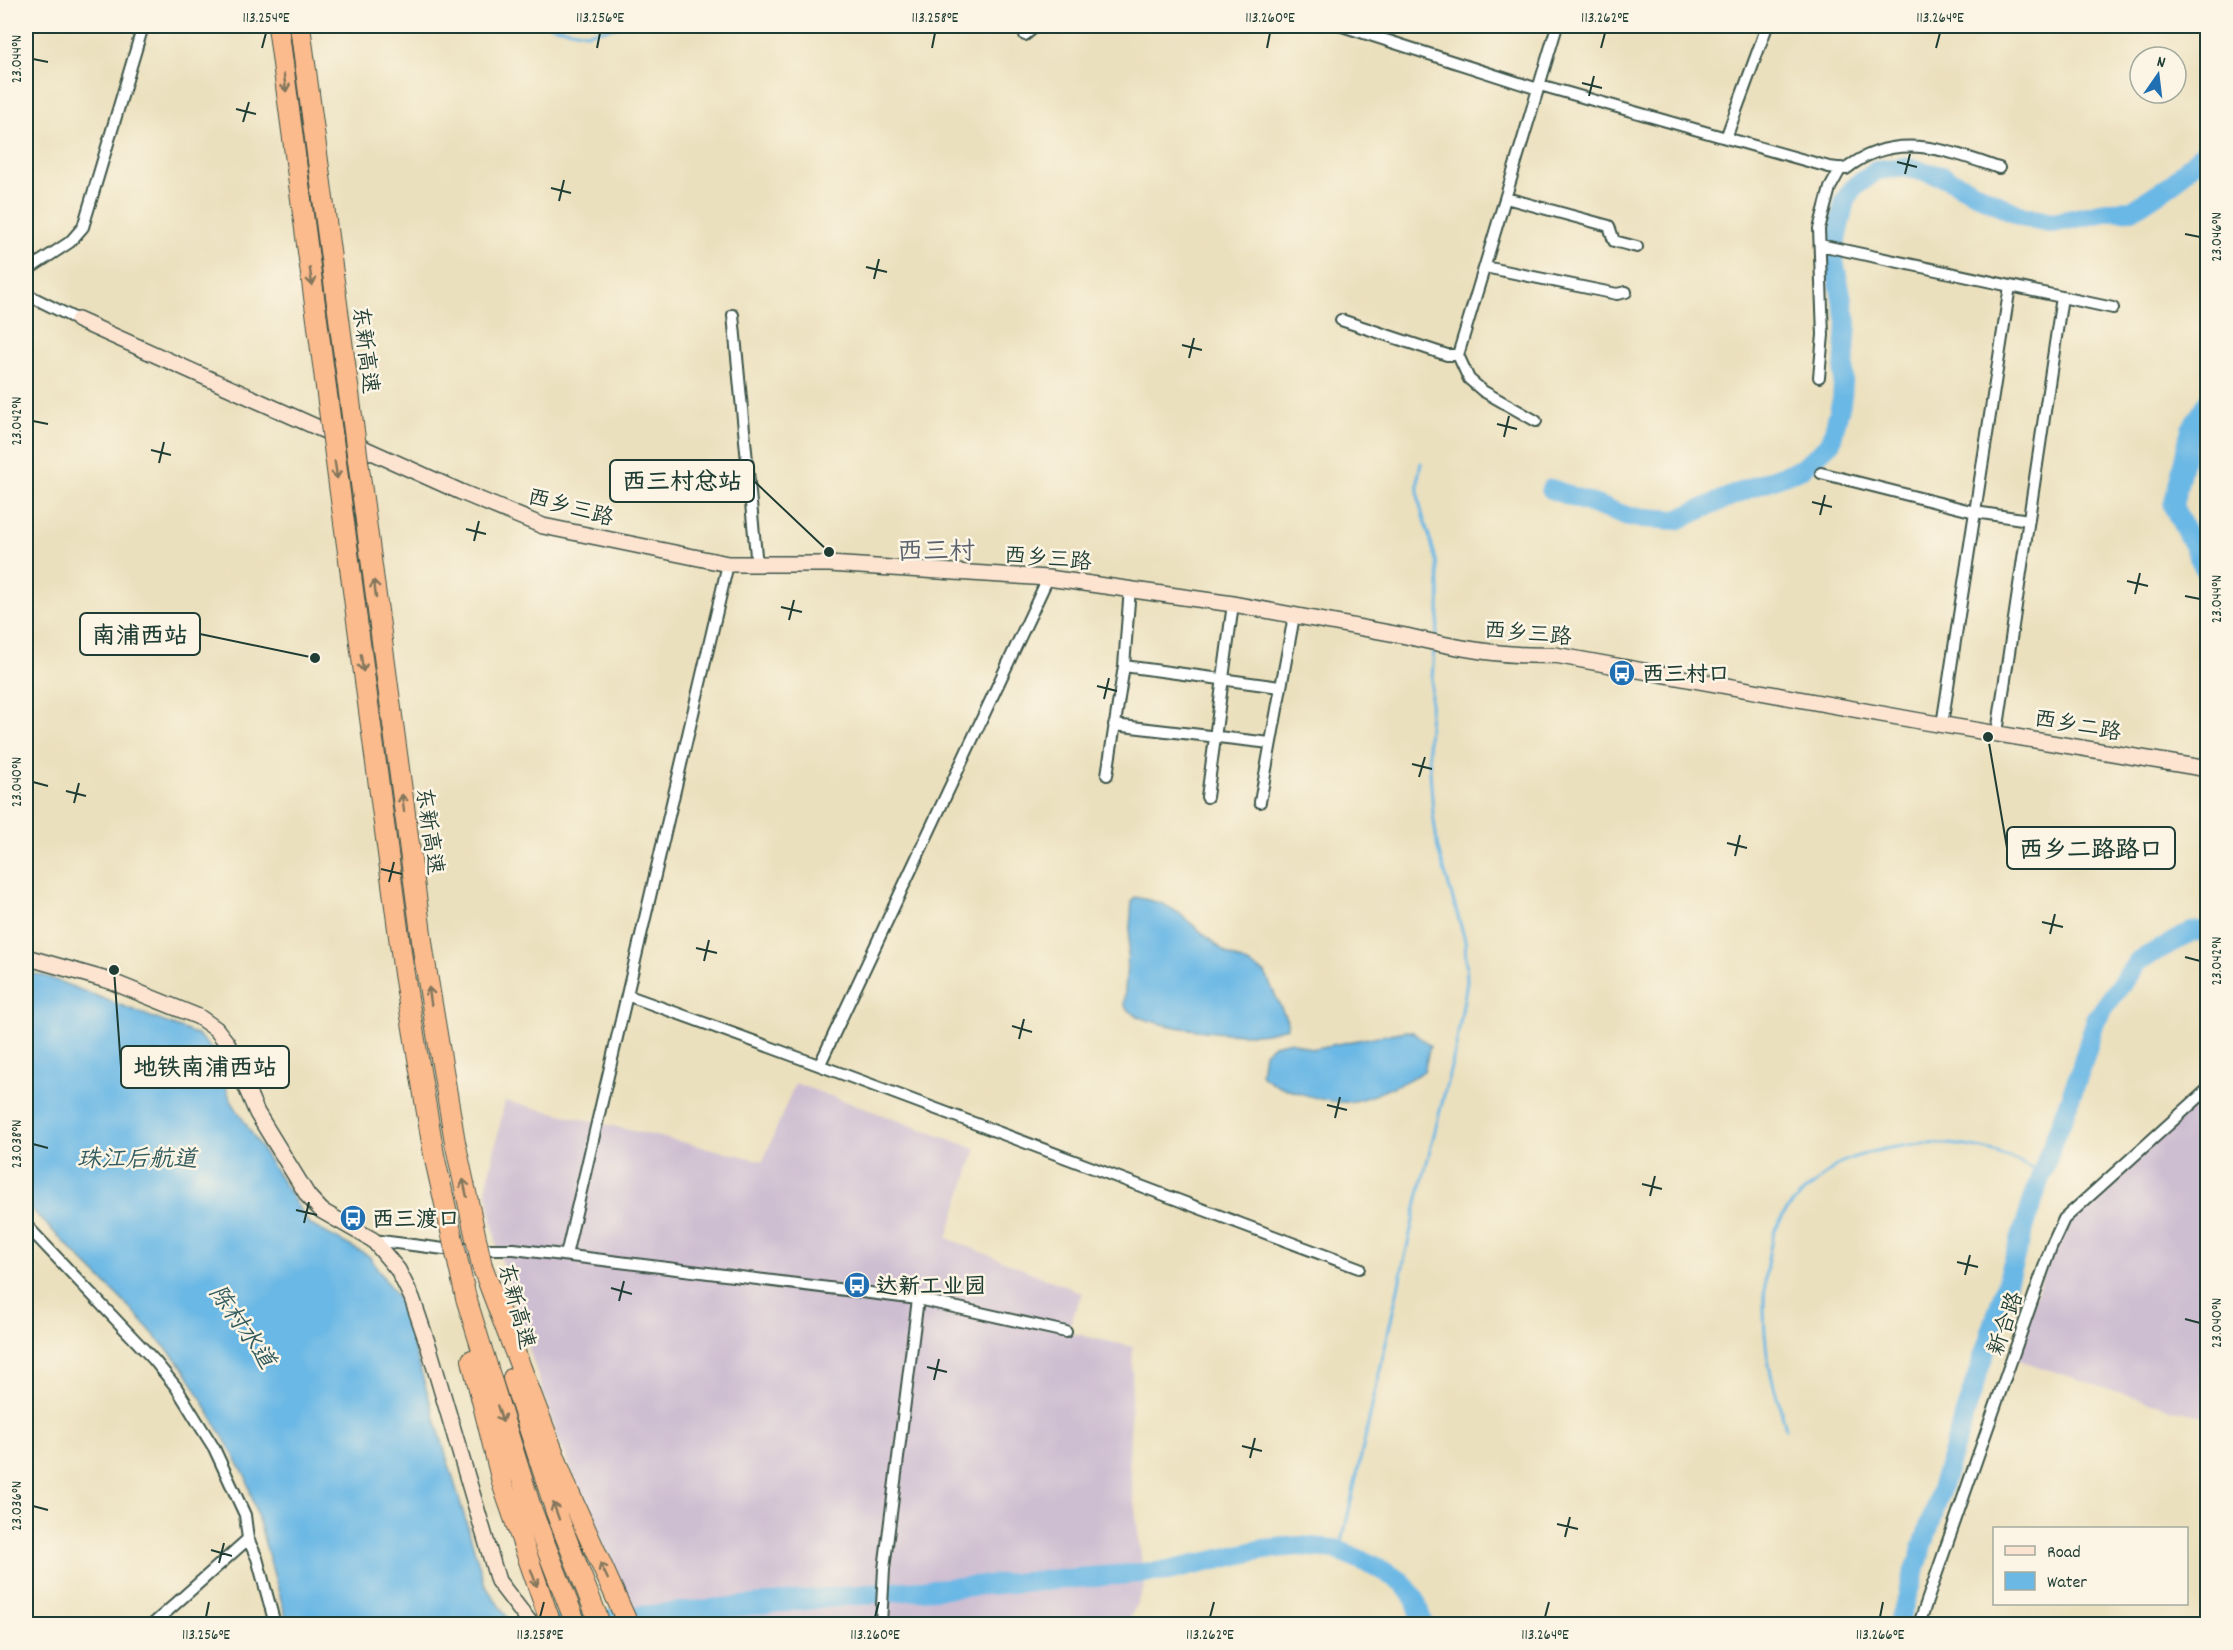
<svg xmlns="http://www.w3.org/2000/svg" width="2233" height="1650" font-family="Dekko,'LXGW WenKai TC',sans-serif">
	<rect width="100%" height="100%" fill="#fcf5e5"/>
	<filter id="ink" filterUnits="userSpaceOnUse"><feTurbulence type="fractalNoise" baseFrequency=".0167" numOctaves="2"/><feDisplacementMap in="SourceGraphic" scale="12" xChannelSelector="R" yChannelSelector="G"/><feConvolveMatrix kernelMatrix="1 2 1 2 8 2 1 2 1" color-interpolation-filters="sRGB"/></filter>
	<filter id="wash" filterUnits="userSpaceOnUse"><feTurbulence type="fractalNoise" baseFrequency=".008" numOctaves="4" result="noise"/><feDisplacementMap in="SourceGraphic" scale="24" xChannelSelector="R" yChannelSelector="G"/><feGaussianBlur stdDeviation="1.35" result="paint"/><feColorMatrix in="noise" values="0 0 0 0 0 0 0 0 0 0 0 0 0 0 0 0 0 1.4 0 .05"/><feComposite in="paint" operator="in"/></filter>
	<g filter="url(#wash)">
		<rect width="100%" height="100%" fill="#ebe0bd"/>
		<path fill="#cebed1" d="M795,1083L976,1149L947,1238L1082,1293L1067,1332L1133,1347L1129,1463L1145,1586L1127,1624H637L557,1436L497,1248L486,1189L505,1101L763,1161Z
			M2207,1089V1417L2172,1409L2012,1358L2064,1219Z"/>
		<path fill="#6bb8e5" stroke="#457a8c" stroke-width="1.5" d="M1135,897L1161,903L1179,913L1226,953L1265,973L1288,1023L1287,1027C1277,1031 1266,1034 1255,1034C1230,1034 1132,1028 1124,1004L1132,901Z
			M26,973L42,975L198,1035L215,1053L230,1099L309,1224L369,1256L397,1297L405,1318L485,1585L511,1624H288L246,1477L183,1367L130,1308L26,1204Z
			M1405,1031L1413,1032L1430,1046L1424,1071C1409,1081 1364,1101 1347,1102C1330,1104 1270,1087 1261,1074L1264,1053L1274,1045L1291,1041L1311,1049Z"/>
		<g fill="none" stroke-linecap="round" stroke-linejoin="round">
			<path stroke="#6bb8e5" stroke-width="3" d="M550,26L587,33L620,26
				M1421,463C1410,501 1430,528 1437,565C1441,591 1440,613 1436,639
				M1786,1429C1780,1404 1770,1378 1767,1353C1762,1316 1763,1272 1773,1236C1778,1217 1797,1197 1812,1186C1822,1178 1833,1166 1844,1161C1907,1137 1985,1135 2041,1175
				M1340,1551L1418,1198L1455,1051L1467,982L1465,940L1438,849L1433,814L1428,742L1434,648"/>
			<path stroke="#6bb8e5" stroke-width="20" d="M2208,402L2191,429L2173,506L2208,575
				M1551,489L1629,517L1677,520L1747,489L1803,468L1831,442L1842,399L1847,322L1834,261L1836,240L1845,200L1853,188L1877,170L1905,167L1942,176L2021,216L2053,223L2110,211L2132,210L2172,184L2208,148
				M554,1624L869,1594L1168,1571L1264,1549L1298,1546L1335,1549L1373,1565L1402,1582L1415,1599L1423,1624
				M1898,1624L2041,1175L2080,1072L2096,1019L2138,961L2191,932L2208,930"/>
		</g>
	</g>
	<g filter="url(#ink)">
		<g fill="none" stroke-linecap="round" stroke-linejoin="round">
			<defs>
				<path id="street" d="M1342,26L1538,89
					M1025,35L1036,26
					M1540,85L1726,138L1766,29L1764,26
					M1726,138L1829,167L1846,169C1895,130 1946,150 1999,168
					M1506,198L1609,226L1614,241L1637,247
					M1820,245L2113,308
					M1485,267L1617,294L1626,292
					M26,271L70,242L83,227L143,26
					M26,294L78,320
					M733,315L757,566
					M1341,320L1447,355H1458L1557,26
					M1458,355L1469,379L1483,391L1536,421
					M1819,377L1823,335L1819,229L1830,188L1841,168
					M1821,473L1975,512L2029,520
					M1124,666L1280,687
					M1114,725L1270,743
					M1942,725L2010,286
					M1997,733L2062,297
					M1107,775L1124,666L1130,588
					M1207,797L1233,604
					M1260,802L1294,616
					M629,996C874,1083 1116,1178 1359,1268
					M820,1064L1048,578
					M26,1225L154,1360L176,1387L197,1421L214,1448L245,1515L248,1539L257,1558L275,1624
					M373,1240L444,1249H514L918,1299L1066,1332
					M566,1255L728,564
					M153,1624L248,1539
					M881,1624L884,1569L918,1299
					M1919,1624L2051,1247L2064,1219L2208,1089"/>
				<path id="secondary" d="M78,320L461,492L543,526L728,564H829L1048,578L1233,604L1406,636C1456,648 1504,657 1555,655L1920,721L2208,769
					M26,957L110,981L199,1017L216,1029L227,1043L257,1113L308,1196L322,1211L373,1240L398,1270L412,1298L429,1348L498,1581L531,1624"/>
				<path id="highway" d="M482,1266L567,1488L628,1624
					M466,1298L532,1511L576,1624
					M472,1360L503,1486L551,1624
					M513,1378L556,1512L600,1624"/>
			</defs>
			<use href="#street" stroke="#3e5549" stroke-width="14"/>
			<use href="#secondary" stroke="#3e5549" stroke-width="18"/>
			<use href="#highway" stroke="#3e5549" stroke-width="22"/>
			<use href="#street" stroke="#fff" stroke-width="10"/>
			<use href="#secondary" stroke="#fde4d1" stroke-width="15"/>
			<use href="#highway" stroke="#fbbb8d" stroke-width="20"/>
			<defs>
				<path id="highway-bridge" d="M278,26L404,974L434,1155L466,1298
					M300,26L424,956L455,1142L482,1266"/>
			</defs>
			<use href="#highway-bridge" stroke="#3e5549" stroke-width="22" stroke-linecap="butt"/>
			<use href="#highway-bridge" stroke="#fbbb8d" stroke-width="20"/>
		</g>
		<defs><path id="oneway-shaft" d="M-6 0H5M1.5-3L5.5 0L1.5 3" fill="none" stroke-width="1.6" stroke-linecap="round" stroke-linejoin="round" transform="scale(1.5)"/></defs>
		<g stroke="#82765c">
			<use href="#oneway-shaft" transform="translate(285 83) rotate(82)"/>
			<use href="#oneway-shaft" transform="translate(311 277) rotate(82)"/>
			<use href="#oneway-shaft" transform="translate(336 470) rotate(82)"/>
			<use href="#oneway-shaft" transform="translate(375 589) rotate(-97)"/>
			<use href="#oneway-shaft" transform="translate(362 663) rotate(82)"/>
			<use href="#oneway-shaft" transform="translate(403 803) rotate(-97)"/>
			<use href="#oneway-shaft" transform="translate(430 996) rotate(-98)"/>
			<use href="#oneway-shaft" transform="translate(465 1188) rotate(-102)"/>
			<use href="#oneway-shaft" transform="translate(500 1414) rotate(72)"/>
			<use href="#oneway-shaft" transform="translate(556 1511) rotate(-110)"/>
			<use href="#oneway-shaft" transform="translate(604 1571) rotate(-115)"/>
			<use href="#oneway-shaft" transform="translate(534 1578) rotate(70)"/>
		</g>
	</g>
	<path fill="none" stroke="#1f3d34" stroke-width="2" d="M262,48L266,33M597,48L600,33M932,48L935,33M1267,48L1270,33M1601,48L1605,33M1936,48L1940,33M33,59L48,62M1582,83L1602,88M1589,96L1594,76M236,109L256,114M243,122L249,102M1897,162L1917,167M1905,174L1910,154M551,188L571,193M559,201L564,180M2185,234L2200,237M866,267L887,272M874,279L879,259M1182,345L1202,350M1189,358L1194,338M33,421L48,424M1497,424L1517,429M1504,437L1509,416M151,450L171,455M159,463L164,442M1812,502L1832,507M1820,515L1825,495M466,529L486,534M474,541L479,521M2127,581L2148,586M2135,594L2140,573M2185,596L2200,599M781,607L802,612M789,620L794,600M1097,686L1117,691M1104,699L1109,678M1412,764L1432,769M1419,777L1425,757M33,782L48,786M66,791L86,796M74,803L79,783M1727,843L1747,848M1735,856L1740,835M381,869L402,874M389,882L394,862M2042,922L2063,927M2050,934L2055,914M696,948L717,953M2185,957L2200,961M704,961L709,940M1012,1026L1032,1032M1019,1039L1024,1019M1327,1105L1347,1110M1335,1118L1340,1097M33,1144L48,1148M1642,1184L1662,1189M1650,1196L1655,1176M296,1210L317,1215M304,1223L309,1202M1957,1262L1978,1267M1965,1275L1970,1255M611,1288L632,1294M619,1301L624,1281M2185,1319L2200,1323M927,1367L947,1372M934,1380L939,1359M1242,1446L1262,1451M1250,1458L1255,1438M33,1506L48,1510M1557,1524L1578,1529M1565,1537L1570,1517M211,1550L232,1556M219,1563L224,1543M206,1617L209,1602M540,1617L544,1602M875,1617L879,1602M1210,1617L1214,1602M1545,1617L1549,1602M1880,1617L1883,1602"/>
	<defs>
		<symbol id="bus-disc" viewBox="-11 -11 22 22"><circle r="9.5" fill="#1f6fb2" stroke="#fcf5e5"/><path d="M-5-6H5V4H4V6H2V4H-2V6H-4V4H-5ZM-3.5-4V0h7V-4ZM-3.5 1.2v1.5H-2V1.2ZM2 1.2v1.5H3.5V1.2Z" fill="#fff"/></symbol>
	</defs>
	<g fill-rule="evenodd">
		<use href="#bus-disc" x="1607" y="658" width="30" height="30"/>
		<use href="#bus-disc" x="338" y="1203" width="30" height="30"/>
		<use href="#bus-disc" x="842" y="1270" width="30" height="30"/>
	</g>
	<g text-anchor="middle" stroke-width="5" stroke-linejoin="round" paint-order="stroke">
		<g font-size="22" fill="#1f3d34" stroke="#fcf5e5">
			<text transform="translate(367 350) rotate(83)" y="8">东新高速</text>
			<text transform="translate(571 506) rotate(15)" y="8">西乡三路</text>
			<text transform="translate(1048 557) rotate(5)" y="8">西乡三路</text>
			<text transform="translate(1528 632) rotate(5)" y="8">西乡三路</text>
			<text transform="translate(2078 724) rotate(10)" y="8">西乡二路</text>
			<text transform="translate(431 831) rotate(82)" y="8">东新高速</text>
			<text transform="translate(518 1306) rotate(75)" y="8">东新高速</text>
			<text transform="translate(2004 1323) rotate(-71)" y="8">新合路</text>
		</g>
		<g font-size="22" font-weight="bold" fill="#1f3d34" stroke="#fcf5e5" text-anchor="start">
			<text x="1642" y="681">西三村口</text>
			<text x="372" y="1226">西三渡口</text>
			<text x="876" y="1293">达新工业园</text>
		</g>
		<g font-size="24" font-style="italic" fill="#325c60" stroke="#fcf5e5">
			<text x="137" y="1166">珠江后航道</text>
			<text transform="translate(243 1326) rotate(55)" y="8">陈村水道</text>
		</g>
		<g font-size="26" fill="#5b626e" stroke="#fcf5e5">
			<text x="936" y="559">西三村</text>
		</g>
	</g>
	<path fill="none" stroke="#1f3d34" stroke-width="2" d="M829 552L754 481M315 658L200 634M1988 737L2007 848M114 970L121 1067"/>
	<g fill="#1f3d34" stroke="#fcf5e5" stroke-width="2">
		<circle cx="829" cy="552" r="6"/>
		<circle cx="315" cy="658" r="6"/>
		<circle cx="1988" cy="737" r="6"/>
		<circle cx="114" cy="970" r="6"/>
	</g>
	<g fill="#fcf5e5" stroke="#1f3d34" stroke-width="2">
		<rect x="610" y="460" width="144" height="42" rx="6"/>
		<rect x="80" y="613" width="120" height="42" rx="6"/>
		<rect x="2007" y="827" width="168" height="42" rx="6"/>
		<rect x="121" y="1046" width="168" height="42" rx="6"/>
	</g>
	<g font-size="24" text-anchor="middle" font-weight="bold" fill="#1f3d34">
		<text x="682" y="489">西三村总站</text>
		<text x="140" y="643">南浦西站</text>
		<text x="2091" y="857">西乡二路路口</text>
		<text x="205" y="1075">地铁南浦西站</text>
	</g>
	<rect width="2233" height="1650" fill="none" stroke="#fcf5e5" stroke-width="66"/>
	<rect x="1993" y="1527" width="195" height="78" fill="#fcf5e5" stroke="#a4ab9e" stroke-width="1.5"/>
	<rect x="2005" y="1546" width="30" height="9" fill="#fde4d1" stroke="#a4ab9e" stroke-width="1.5"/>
	<text x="2047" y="1557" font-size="18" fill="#1f3d34">Road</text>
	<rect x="2005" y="1572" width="30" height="18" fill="#6bb8e5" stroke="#a4ab9e" stroke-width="1.5"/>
	<text x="2047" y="1587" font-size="18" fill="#1f3d34">Water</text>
	<g transform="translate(2158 75) rotate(14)"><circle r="28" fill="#fcf5e5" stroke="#a4ab9e" stroke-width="1.5"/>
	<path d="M0-4.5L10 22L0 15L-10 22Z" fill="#1f6fb2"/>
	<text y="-9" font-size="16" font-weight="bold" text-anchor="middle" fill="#1f3d34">N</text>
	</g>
	<rect x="33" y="33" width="2167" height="1584" fill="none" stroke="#1f3d34" stroke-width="2"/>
	<g font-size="15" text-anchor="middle" fill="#1f3d34">
		<text x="266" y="22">113.254°E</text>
		<text x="600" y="22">113.256°E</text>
		<text x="935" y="22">113.258°E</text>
		<text x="1270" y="22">113.260°E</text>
		<text x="1605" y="22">113.262°E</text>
		<text x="1940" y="22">113.264°E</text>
		<text transform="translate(16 59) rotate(-90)" y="5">23.044°N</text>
		<text transform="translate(2216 237) rotate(-90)" y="5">23.046°N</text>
		<text transform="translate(16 421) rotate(-90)" y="5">23.042°N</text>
		<text transform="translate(2216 599) rotate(-90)" y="5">23.044°N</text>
		<text transform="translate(16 782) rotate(-90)" y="5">23.040°N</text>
		<text transform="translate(2216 961) rotate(-90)" y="5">23.042°N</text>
		<text transform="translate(16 1144) rotate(-90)" y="5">23.038°N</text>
		<text transform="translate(2216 1323) rotate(-90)" y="5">23.040°N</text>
		<text transform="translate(16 1506) rotate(-90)" y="5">23.036°N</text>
		<text x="206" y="1639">113.256°E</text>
		<text x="540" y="1639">113.258°E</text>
		<text x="875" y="1639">113.260°E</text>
		<text x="1210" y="1639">113.262°E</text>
		<text x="1545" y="1639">113.264°E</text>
		<text x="1880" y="1639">113.266°E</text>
	</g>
</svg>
